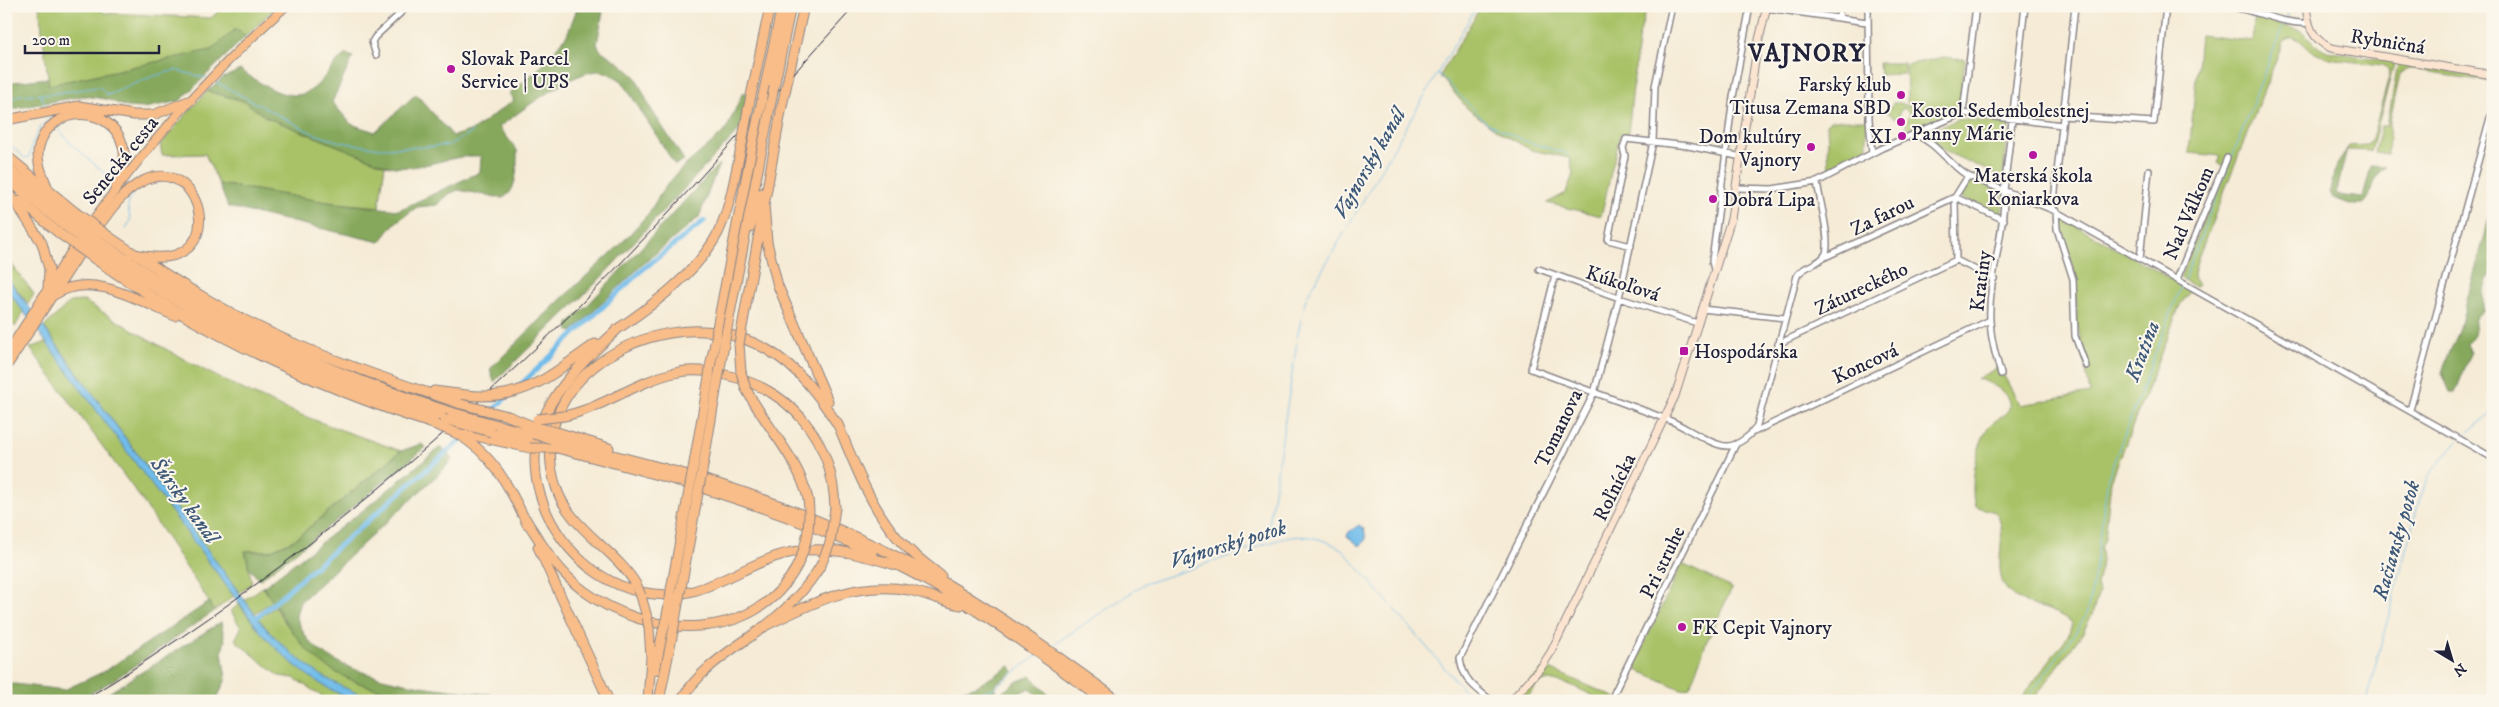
<svg xmlns="http://www.w3.org/2000/svg" width="2499" height="707" font-family="'IM FELL DW Pica',serif">
	<rect width="100%" height="100%" fill="#fbf7ec"/>
	<filter id="ink" filterUnits="userSpaceOnUse"><feTurbulence type="fractalNoise" baseFrequency=".02" numOctaves="2"/><feDisplacementMap in="SourceGraphic" scale="10" xChannelSelector="R" yChannelSelector="G"/><feConvolveMatrix kernelMatrix="1 2 1 2 8 2 1 2 1" color-interpolation-filters="sRGB"/></filter>
	<filter id="wash" filterUnits="userSpaceOnUse"><feTurbulence type="fractalNoise" baseFrequency=".0096" numOctaves="4" result="noise"/><feDisplacementMap in="SourceGraphic" scale="20" xChannelSelector="R" yChannelSelector="G"/><feGaussianBlur stdDeviation="1.12" result="paint"/><feColorMatrix in="noise" values="0 0 0 0 0 0 0 0 0 0 0 0 0 0 0 0 0 1.4 0 .05"/><feComposite in="paint" operator="in"/></filter>
	<g filter="url(#wash)">
		<rect width="100%" height="100%" fill="#f5ebd6"/>
		<path fill="#a9c267" stroke="#667251" d="M39,6H96L105,13L211,18L225,6H277L246,36L236,29L212,50L49,85Z
			M1481,6H1647L1638,40L1628,134H1620L1601,216L1547,203L1566,193L1573,174L1570,158L1531,150L1498,131L1468,109L1440,76Z
			M2255,15L2277,24L2302,31L2316,45L2327,51L2389,61L2394,64L2371,151L2346,150L2349,146L2367,145L2372,138L2389,78L2388,69L2383,65C2366,63 2330,60 2316,54C2304,48 2297,29 2283,42L2198,258L2193,277L2198,285L2196,287L2180,278L2225,166L2218,163L2221,156L2189,153L2200,35L2252,41Z
			M1944,57L1965,59L1959,111L1926,126L1925,122L1913,126L1902,137L1910,112L1903,108L1899,113L1900,114L1898,120L1887,112L1893,103H1901L1911,107L1907,102L1906,65Z
			M1879,63H1904V74L1880,75Z
			M2405,63L2493,78V82L2431,73L2417,68H2409L2400,74L2390,121L2388,154L2375,152L2381,126H2387L2398,64Z
			M207,91L244,101L266,117L385,165L379,207L327,202L219,184L205,154L162,155L160,144Z
			M1958,119L2009,124L2003,177L1944,151L1928,133Z
			M1832,120H1867V151L1829,171L1827,124Z
			M1969,179L2003,192L2002,216L1959,197Z
			M2059,216L2191,290L2180,305L2111,481L2105,539L2101,547L2102,561L2097,585L2099,592L2092,615L2082,634L2033,700L2019,701L2068,636L2072,624C2056,605 2022,609 2007,590C1990,568 2011,531 1995,512L1975,506C1969,488 1977,440 1990,425C1996,418 2007,418 2009,408C2012,393 1989,381 1977,379L1997,368L1999,376H2004L2020,405L2090,393L2077,321L2075,275Z
			M6,257L34,294L28,304L6,276Z
			M6,288L24,311L15,327L6,317Z
			M84,301C136,332 189,364 244,390C295,415 348,432 401,451L294,540L269,551H245L252,583L239,593L44,327L70,302Z
			M47,342L234,596L213,612L209,602L142,500L30,348Z
			M1682,564L1732,588L1706,643L1690,687L1681,689L1637,670L1631,672L1626,681Z
			M263,587L272,601L254,614L244,600Z
			M239,604C271,648 308,682 359,701H329L294,678L279,676L235,640L241,628L231,611Z
			M275,607C322,683 376,693 461,701C436,701 404,705 380,701C330,692 288,656 258,618Z
			M1545,667L1619,699L1618,701H1604L1571,685L1549,680L1538,683L1525,701H1511Z"/>
		<path fill="#86a85c" stroke="#54654c" d="M578,6H604L597,44L600,50L621,64L635,76L651,109L684,160L675,165L622,81C614,76 606,71 597,71C570,73 521,111 499,127L517,150C517,165 518,193 502,198L458,190L449,194L437,205L417,207L395,223L380,242L228,207L219,184L327,202L399,210L480,172L481,156C448,154 417,174 385,165L266,117L244,101L207,91L223,78L240,70C261,83 291,107 314,88C326,78 333,63 346,54L353,57L332,102L351,124L375,132L416,94L453,136L473,130L514,100L509,94L543,65L567,35Z
			M236,29L246,36L180,101L144,108L127,107L106,99L83,96L6,110V83L48,78L49,85L211,50Z
			M743,92L748,94L742,127L594,285L494,382L490,369L557,303L620,245L648,214L663,190L680,170L726,130Z
			M2347,149L2336,195L2363,198L2371,166L2385,167C2372,176 2373,199 2363,204H2350L2333,198L2330,192L2335,168Z
			M719,164L699,217L641,266L572,332L568,330L569,323L586,307Z
			M2493,201V268L2483,294V311C2480,314 2476,315 2475,319C2471,331 2481,329 2467,344L2471,353L2457,388L2454,392H2450L2442,373C2446,357 2455,343 2460,327C2471,284 2483,244 2493,201Z
			M421,444L426,447L342,516L259,580L249,568L245,551H269L294,540L401,451Z
			M439,448H442L452,459L443,470L300,602L296,616C300,625 304,636 311,643C357,688 463,690 525,698L526,701C458,701 361,704 309,652C290,632 278,609 263,587L366,508Z
			M209,602L213,612L115,679L78,701L6,700V683L64,690L105,671Z
			M221,622L225,641L222,651L226,679L216,701H106L104,696Z
			M1010,666L1014,671L996,684L994,698L1018,681L1031,676L1054,701H1042L1029,688L1005,701H927L977,686Z"/>
		<path fill="#71bcea" stroke="#4a6f92" d="M6,276L263,625C298,663 330,686 380,701C373,701 364,702 357,700C318,689 285,659 259,630L6,288Z
			M1359,525L1364,529L1366,539L1360,546L1347,536L1349,532Z"/>
		<g fill="none" stroke-linecap="round" stroke-linejoin="round">
			<path stroke="#71bcea" stroke-width="1" d="M2286,20L2291,6
				M1438,73L1486,122L1525,141L1568,154
				M212,80L314,134L340,142L380,148L425,147L449,145L473,132
				M40,94L45,104
				M6,101L20,95L49,94L99,87L108,95L151,77L175,70L206,78
				M58,128L71,144L115,182
				M6,141L25,158L29,157C33,140 39,121 56,115
				M126,229L130,221C130,210 124,205 132,195L130,193
				M2184,280L2284,23
				M1297,338L1306,298L1477,6
				M2461,438L2493,411
				M1262,545L1268,531L1297,342
				M1050,647L1144,584L1281,539C1304,533 1324,538 1343,550L1473,701
				M955,701L994,688L1036,656
				M2025,701L2077,630L2087,612L2093,586L2108,477L2182,284
				M2366,701L2419,501L2429,475L2458,440"/>
			<path stroke="#71bcea" stroke-width="5" d="M516,389L642,270L704,221
				M481,421L510,394
				M255,619L464,437"/>
		</g>
	</g>
	<g filter="url(#ink)">
		<g fill="none" stroke-linecap="round" stroke-linejoin="round">
			<defs>
				<path id="street" d="M1868,6L1869,119L1872,153
					M2226,6C2253,9 2284,25 2308,23
					M1766,8L1867,22
					M1839,18L1840,6
					M376,55L372,42L375,37L408,6
					M1963,113L1976,6
					M2063,116L2154,122L2166,6
					M1916,135C1937,143 1949,165 1968,176L2053,210L2493,458
					M1738,188L1772,189L1817,182L1882,148L1963,113L2062,125
					M2053,210L2075,6
					M2056,211L2057,229L2073,279L2075,336L2086,366
					M1631,246L1608,240L1625,156L1623,148L1626,139L1688,146L1742,157
					M1823,258L1955,197L2004,220
					M2140,259L2149,170
					M1956,260L1994,279
					M1539,269L1619,298L1697,323
					M1714,270L1712,261L1733,97L1750,6
					M1555,276L1531,369C1578,387 1625,403 1671,421C1686,427 1712,446 1727,446C1738,446 1753,434 1757,425L1797,276C1803,265 1818,266 1825,255C1832,244 1819,197 1817,182
					M2177,279L2227,158
					M1702,309L1785,318
					M1778,344L1956,260L1955,197L1968,176
					M2001,374C1996,357 1991,340 1990,321C1988,278 2005,235 2004,191L2025,6
					M2410,410L2493,107
					M1754,432L1990,320
					M1614,693L1736,444
					M1492,701C1475,688 1463,680 1460,658L1594,393L1619,298L1653,142L1655,86L1672,6"/>
				<path id="secondary" d="M2306,6C2308,25 2312,40 2331,48L2493,75
					M1511,701L1542,666L1551,652L1675,396L1731,219L1757,48L1767,6"/>
				<path id="primary" d="M88,227C146,146 212,72 286,6
					M6,355L78,241"/>
				<path id="highway" d="M789,74L804,6
					M774,87L791,6
					M762,100L782,6
					M748,110L770,6
					M6,120L79,106L134,115H153L191,100
					M6,155L75,212
					M6,167L70,219
					M6,178L65,226
					M8,191L42,243L49,269L48,286
					M49,191C44,178 35,161 39,147C49,104 112,104 123,146C127,160 120,175 116,188
					M20,201L60,234
					M764,204L767,242L778,286L828,401
					M750,228L762,193
					M93,234C107,215 121,192 143,181C205,150 235,282 132,253
					M111,238C172,279 234,319 303,347C354,369 408,386 461,404
					M105,245C215,321 324,372 451,412
					M100,252C212,328 315,378 444,419
					M95,259C200,333 314,386 436,425
					M54,295C91,270 139,301 175,316
					M620,327C571,373 518,419 540,494C558,558 624,609 693,591C730,581 761,556 799,551C834,546 866,556 899,566
					M717,328L755,132
					M727,329L768,118
					M616,330C653,305 697,273 718,233C731,206 735,173 742,144
					M741,333L782,106
					M739,344L741,372
					M6,367L85,245
					M710,367L716,338
					M720,368L725,339
					M557,371L595,344
					M746,389C766,427 798,457 808,499
					M434,391L466,395
					M508,416L535,427
					M564,416C603,408 635,382 674,373C691,369 709,371 726,375C792,390 833,440 835,508
					M837,422C854,463 870,507 900,541C912,554 928,565 941,576
					M498,425L533,434
					M454,432C493,453 509,486 527,524
					M457,432L530,448
					M491,432L532,442
					M560,433L609,448
					M559,441C630,460 703,476 773,503C836,527 899,554 957,590C1013,624 1066,662 1119,701
					M557,448C665,476 772,505 872,553
					M693,469L709,377
					M702,472L718,379
					M525,518C542,545 558,572 584,591C648,639 755,645 797,566
					M538,547L609,701
					M895,564C968,600 1038,653 1104,701
					M637,586C616,549 569,529 556,487C522,381 649,307 741,338C787,353 814,387 839,427
					M681,588L698,493
					M671,590L689,491
					M641,596L647,617
					M666,620L670,599
					M675,621L679,598
					M763,627C810,604 854,580 909,590C926,594 943,601 960,605
					M655,670L663,631
					M648,701L651,657L649,628
					M659,701L673,632
					M681,701C700,667 734,649 764,627C787,609 806,590 821,565"/>
			</defs>
			<use href="#street" stroke="#8c8688" stroke-width="8"/>
			<use href="#secondary" stroke="#8c8688" stroke-width="9"/>
			<use href="#primary" stroke="#8c8688" stroke-width="10"/>
			<use href="#highway" stroke="#8c8688" stroke-width="11"/>
			<use href="#street" stroke="#fff" stroke-width="5"/>
			<use href="#secondary" stroke="#fce5d0" stroke-width="7"/>
			<use href="#primary" stroke="#f8bd89" stroke-width="8"/>
			<use href="#highway" stroke="#f8bd89" stroke-width="9"/>
			<path stroke="#22223b" stroke-width="1" d="M82,701C263,591 428,456 578,307C674,211 763,106 855,6"/>
			<defs>
				<path id="highway-bridge" d="M782,106L789,74
					M768,118L774,87
					M755,132L762,100
					M742,144L748,110
					M75,212L111,238
					M70,219L105,245
					M65,226L100,252
					M60,234L95,259
					M716,338L717,328
					M725,339L727,329
					M739,344L741,333
					M741,372L746,389
					M709,377L710,367
					M718,379L720,368
					M466,395C500,399 529,391 557,371
					M461,404L508,416
					M451,412L498,425
					M444,419L491,432
					M537,419L564,416
					M436,425L454,432
					M535,427L560,433
					M533,434L559,441
					M530,448H557
					M689,491L693,469
					M698,493L702,472
					M821,565L830,543L835,508
					M797,566C808,544 811,523 808,499
					M637,586L641,596
					M679,598L681,588
					M670,599L671,590
					M647,617L649,628
					M663,631L666,620
					M673,632L675,621"/>
			</defs>
			<use href="#highway-bridge" stroke="#8c8688" stroke-width="11" stroke-linecap="butt"/>
			<use href="#highway-bridge" stroke="#f8bd89" stroke-width="9"/>
		</g>
	</g>
	<g fill="#b5179e" stroke="#fbf7ec" stroke-width="2">
		<circle cx="451" cy="69" r="5"/>
		<circle cx="1901" cy="95" r="5"/>
		<circle cx="1901" cy="122" r="5"/>
		<circle cx="1902" cy="136" r="5"/>
		<circle cx="1811" cy="147" r="5"/>
		<circle cx="2033" cy="155" r="5"/>
		<circle cx="1713" cy="199" r="5"/>
		<rect x="1679" y="346" width="10" height="10" rx="2.5"/>
		<circle cx="1682" cy="627" r="5"/>
	</g>
	<g text-anchor="middle" stroke-width="4" stroke-linejoin="round" paint-order="stroke">
		<g font-size="20" fill="#22223b" stroke="#fbf7ec">
			<text transform="translate(2388 41) rotate(9)" y="7">Rybničná</text>
			<text transform="translate(120 160) rotate(-51)" y="7">Senecká cesta</text>
			<text transform="translate(2188 213) rotate(-67)" y="7">Nad Válkom</text>
			<text transform="translate(1882 215) rotate(-26)" y="7">Za farou</text>
			<text transform="translate(1980 281) rotate(-83)" y="7">Kratiny</text>
			<text transform="translate(1623 283) rotate(18)" y="7">Kúkoľová</text>
			<text transform="translate(1861 288) rotate(-25)" y="7">Zátureckého</text>
			<text transform="translate(1865 363) rotate(-25)" y="7">Koncová</text>
			<text transform="translate(1558 428) rotate(-64)" y="7">Tomanova</text>
			<text transform="translate(1614 487) rotate(-64)" y="7">Roľnícka</text>
			<text transform="translate(1662 562) rotate(-64)" y="7">Pri struhe</text>
		</g>
		<g font-size="20" fill="#22223b" stroke="#fbf7ec" text-anchor="start">
			<text x="461" y="65">Slovak Parcel<tspan x="461" dy="23">Service | UPS</tspan></text>
			<text x="1891" y="91" text-anchor="end">Farský klub<tspan x="1891" dy="23">Titusa Zemana SBD</tspan></text>
			<text x="1911" y="117">Kostol Sedembolestnej<tspan x="1911" dy="23">Panny Márie</tspan></text>
			<text x="1801" y="143" text-anchor="end">Dom kultúry<tspan x="1801" dy="23">Vajnory</tspan></text>
			<text x="1892" y="143" text-anchor="end">XI</text>
			<text x="2033" y="182" text-anchor="middle">Materská škola<tspan x="2033" dy="23">Koniarkova</tspan></text>
			<text x="1723" y="206">Dobrá Lipa</text>
			<text x="1694" y="358">Hospodárska</text>
			<text x="1692" y="634">FK Cepit Vajnory</text>
		</g>
		<g font-size="21" font-style="italic" fill="#3e5878" stroke="#fbf7ec">
			<text transform="translate(1369 163) rotate(-60)" y="7">Vajnorský kanál</text>
			<text transform="translate(2142 351) rotate(-69)" y="7">Kratina</text>
			<text transform="translate(185 500) rotate(54)" y="7">Šúrsky kanál</text>
			<text transform="translate(2396 540) rotate(-74)" y="7">Račiansky potok</text>
			<text transform="translate(1228 544) rotate(-17)" y="7">Vajnorský potok</text>
		</g>
		<g font-size="25" font-weight="bold" letter-spacing="1" fill="#22223b" stroke="#fbf7ec">
			<text x="1807" y="61">VAJNORY</text>
		</g>
	</g>
	<rect width="2499" height="707" fill="none" stroke="#fbf7ec" stroke-width="25"/>
	<g transform="translate(2452 660) rotate(142)" stroke="#fbf7ec" stroke-width="4" paint-order="stroke">
	<path d="M0-4L9 19L0 12L-9 19Z" fill="#22223b"/>
	<text y="-8" font-size="14" font-weight="bold" text-anchor="middle" fill="#22223b">N</text>
	</g>
	<path d="M25 45v8h134v-8" fill="none" stroke="#22223b" stroke-width="2.5"/>
	<text x="32" y="45" font-size="15" fill="#22223b" stroke="#fbf7ec" stroke-width="4" paint-order="stroke">200 m</text>
</svg>
